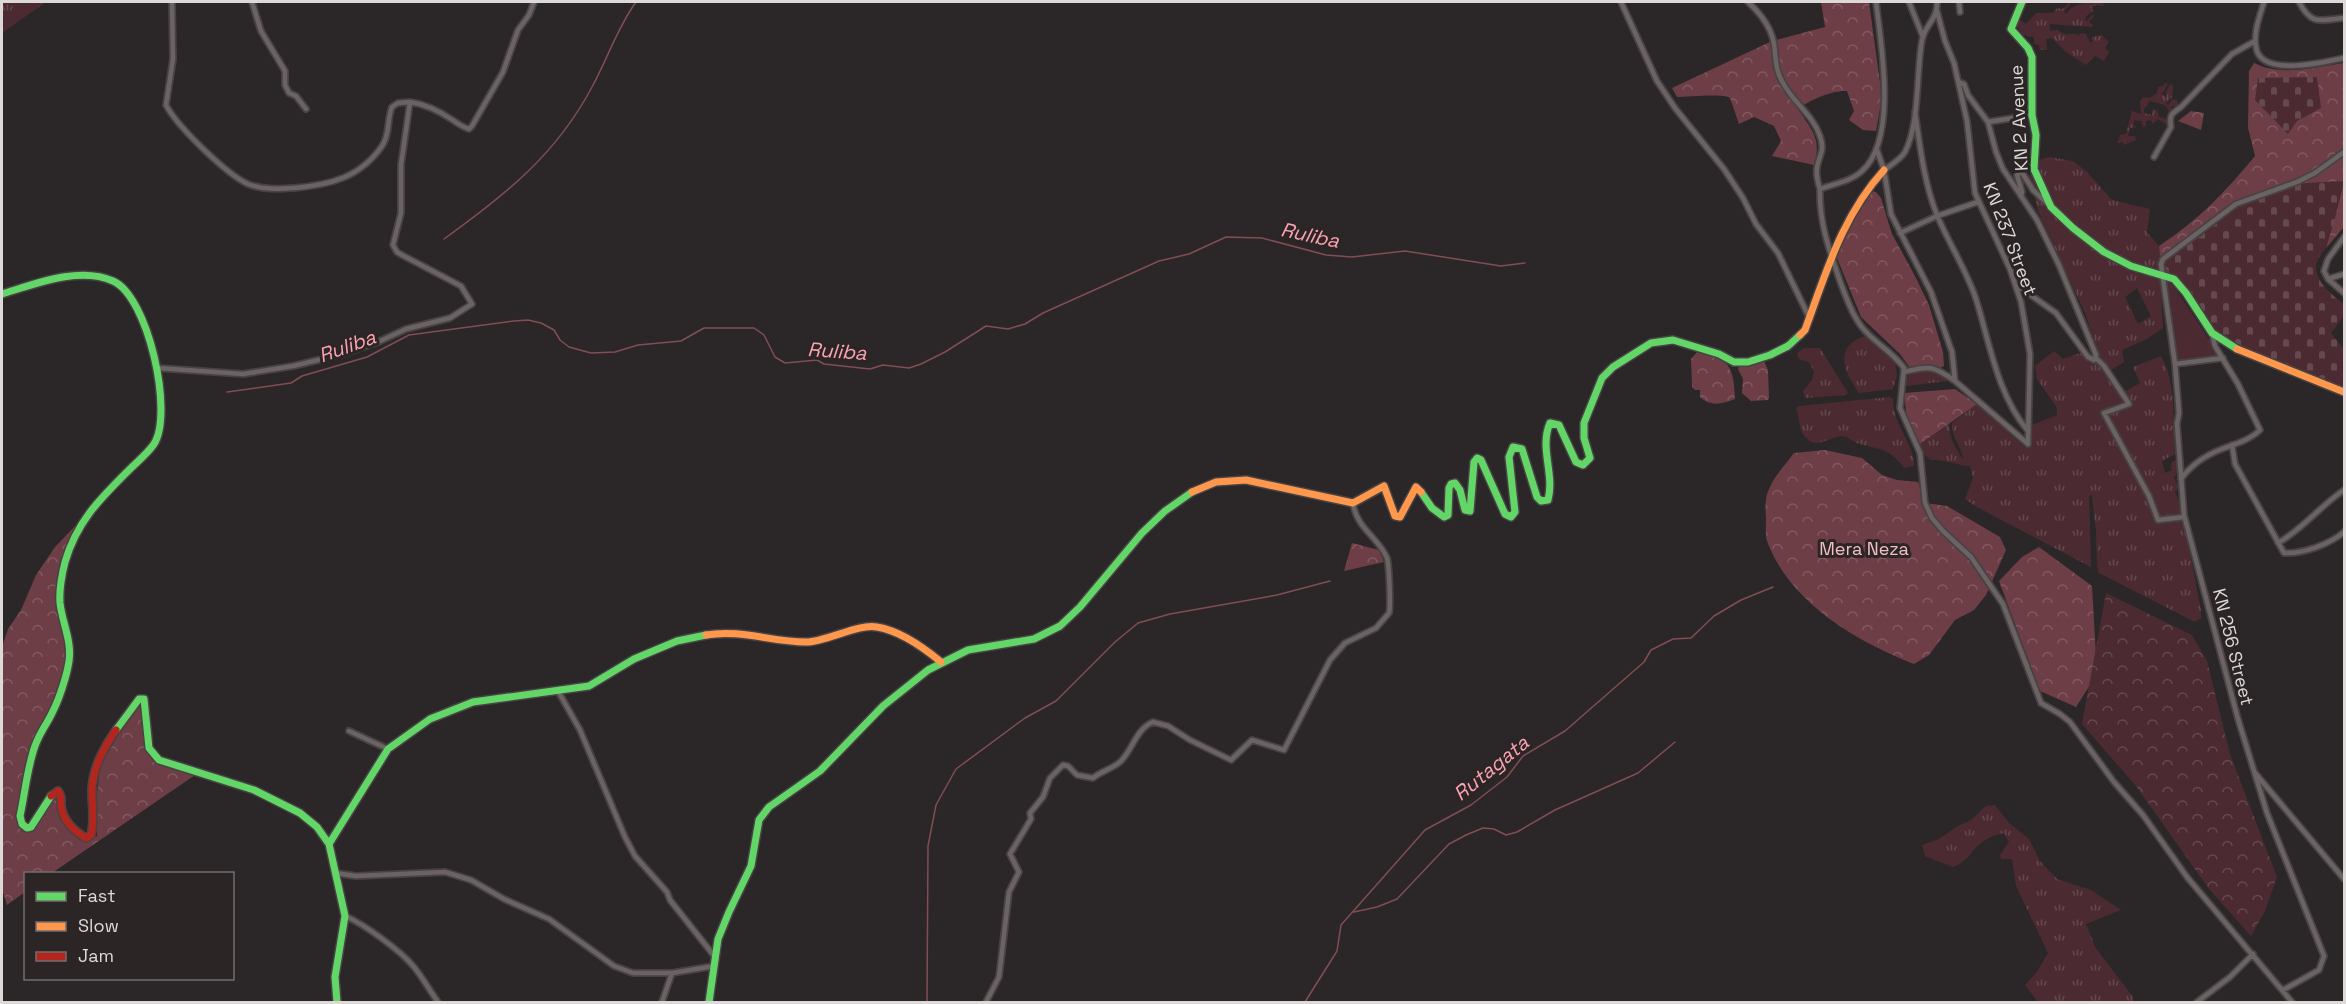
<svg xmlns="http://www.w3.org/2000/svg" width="2346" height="1004" font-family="'Space Grotesk',sans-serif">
	<defs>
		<pattern id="grass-tufts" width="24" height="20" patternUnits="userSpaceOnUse" patternTransform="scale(1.5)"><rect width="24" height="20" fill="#4b2b31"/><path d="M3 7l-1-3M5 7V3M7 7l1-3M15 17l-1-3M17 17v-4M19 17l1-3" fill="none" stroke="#64494e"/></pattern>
		<pattern id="forest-crowns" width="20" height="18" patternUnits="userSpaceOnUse" patternTransform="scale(1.5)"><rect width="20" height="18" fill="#6e3e46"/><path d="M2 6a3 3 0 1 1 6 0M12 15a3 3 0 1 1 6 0" fill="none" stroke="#825960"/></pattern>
		<pattern id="cemetery-stones" width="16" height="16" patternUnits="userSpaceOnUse" patternTransform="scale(1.5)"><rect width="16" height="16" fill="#4b2b31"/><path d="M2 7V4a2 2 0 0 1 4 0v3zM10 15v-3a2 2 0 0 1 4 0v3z" fill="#64494e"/></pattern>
		<pattern id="park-crowns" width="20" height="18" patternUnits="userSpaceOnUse" patternTransform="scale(1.5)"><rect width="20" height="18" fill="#4b2b31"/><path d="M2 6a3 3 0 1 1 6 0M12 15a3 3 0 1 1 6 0" fill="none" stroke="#64494e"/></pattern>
	</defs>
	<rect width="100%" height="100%" fill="#2b2627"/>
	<path fill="url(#grass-tufts)" fill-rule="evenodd" d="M2,2H46L2,33Z
		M2069,2H2074L2070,4L2064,12L2066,14C2073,3 2092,0 2104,4L2103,6L2096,5L2091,8L2094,11L2086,16L2085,20L2087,21L2092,15L2094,16L2089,22L2093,25L2092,27L2050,24V31L2057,30L2065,34H2077L2078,36L2081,33L2086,34L2090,42H2093L2092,37L2102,35L2109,42L2105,48L2109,52L2104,61L2095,56L2086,65L2066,52L2052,38L2046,39L2047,50H2040L2039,45L2034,44V37C2023,37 2020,32 2015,23L2019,19L2026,24L2036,13H2053L2057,8L2063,9Z
		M2165,83L2168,84L2162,94L2167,97L2166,92L2170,84L2173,86L2172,97L2166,103L2168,105L2173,99L2178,101L2177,106H2172L2170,112L2165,105L2150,101L2144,109V113L2152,115L2153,109L2157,110L2159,117L2171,120L2169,126L2158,119L2153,124L2151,120L2146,121V126L2143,127L2142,121L2135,120L2133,125L2136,127L2130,128L2128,136H2135L2136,140L2124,145L2123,142L2118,143L2120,135L2126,134L2132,111L2141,114L2140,101L2143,97L2150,98L2157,93L2158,87L2163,86Z
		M2049,157L2073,161L2087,172L2112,200L2150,209L2147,232L2159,246L2163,328L2147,339L2122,350L2124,362L2108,372L2126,391L2140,383L2133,367L2161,356C2177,385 2173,422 2175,454L2162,461L2165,473L2172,470L2171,463L2177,459L2178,471L2174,478L2179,487L2175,492L2181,506L2201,610V618L2195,622L2099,573L2097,566L2096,531L2092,495L2089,496L2091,567L1975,506L1965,499L1973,478L1970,466C1955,465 1945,459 1931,460L1923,454L1920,444L1950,423C1947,436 1957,449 1963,460C1962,446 1951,438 1952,423L1977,404L2026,448L2031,447L2032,425L2057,415V408L2037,379L2035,366L2054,351L2063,359L2080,353L2095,365L2100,358L2085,313L2038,211L2029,176L2040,160ZM2137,288L2151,316L2138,324L2125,297Z
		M1865,336L1895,362L1897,376L1893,389L1859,393C1845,373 1832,347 1865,336Z
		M1804,348H1820L1848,393L1846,395L1805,398L1803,391L1812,380L1814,372L1809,362L1799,359L1797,353Z
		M1929,371L1937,372L1948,381L1906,386L1908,374Z
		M1890,397L1893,399C1893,426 1915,444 1914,466L1904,468C1889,447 1879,450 1857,443C1851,441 1847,435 1840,436C1828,438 1817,449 1806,438C1798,430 1800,417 1796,408L1799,406Z
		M1995,805L2009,823L2029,839L2040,861L2057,879L2091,890L2121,910L2086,924L2095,947L2133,997V1002H2038L2025,985L2037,972L2048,953L2016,886L2012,859H2001L2000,855L2009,842L2004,833C1971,840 1976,858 1953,867L1925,856L1922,845L1939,839L1956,827L1971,820L1986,806Z"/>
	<path fill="url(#forest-crowns)" d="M1821,2H1869L1882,97L1876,131L1863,130L1849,120L1854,111L1847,91C1833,90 1809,100 1798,109C1812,131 1822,138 1814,165L1772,156L1781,141L1774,126L1754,117L1739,124L1730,98C1722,93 1689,97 1677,97L1672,88L1772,41L1825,27Z
		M2254,63C2282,77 2315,67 2344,63V227L2326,248L2344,182C2315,186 2282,187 2254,198C2232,206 2216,224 2198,238C2186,249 2173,254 2163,267L2183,283L2161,270L2159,246C2201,218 2223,194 2255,156L2248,128L2249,71Z
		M2191,111L2204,113L2201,130L2178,121Z
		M1871,191L1876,192L1881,198L1892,234L1915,276L1929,305L1943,352L1944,366L1940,368L1936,366L1910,368L1900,354L1861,317L1837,258L1838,253L1855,213Z
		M1697,352C1730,356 1734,369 1735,399C1722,404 1711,407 1700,397V390H1695L1692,387L1691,359Z
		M1760,359L1764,361L1768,370L1769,398L1768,400L1751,401L1742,393L1743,379L1738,369L1740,364Z
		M1955,389L1977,404L1920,444L1907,420L1904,393Z
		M1825,450L1862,458L1882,475L1897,480L1918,482L1925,503L1947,506L2000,537L2006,550L1986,595L1974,610L1955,620L1929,655L1914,664C1856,641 1790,603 1767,541C1765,534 1766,525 1766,518C1765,508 1765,496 1770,487C1775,475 1786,464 1794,453Z
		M76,525L60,579L67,660L53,706L37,734L17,821L23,831H32C40,821 49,802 58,795L62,814L86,841L97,836L96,803L100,766L117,737L142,701L148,748L155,760L198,773L52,873L26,874L25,892L7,905L2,889V647L8,629L21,610L36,575L55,547Z
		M1352,543L1379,550L1384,562L1344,571Z
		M2039,547L2092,586L2097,674L2076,707L2040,691L1999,581L2022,557Z"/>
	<path fill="url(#cemetery-stones)" d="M2317,77L2321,108L2297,121L2288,134L2255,100L2258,78Z
		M2344,181C2339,202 2334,224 2327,244C2324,254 2315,258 2316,269C2318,284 2333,296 2344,304V316L2331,333L2344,349C2341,363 2344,375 2344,390L2223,340L2215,332L2184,283L2163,267L2162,255L2173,254L2196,240L2242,203L2304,183Z"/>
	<path fill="url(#park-crowns)" d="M2106,593L2192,635L2207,661L2230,754L2277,877L2265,911L2251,936L2209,889L2136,786L2082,724Z"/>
	<path fill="#4b2b31" d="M2167,279L2173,285L2220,356L2177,362Z"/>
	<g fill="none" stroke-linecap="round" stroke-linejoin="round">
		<path stroke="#814e55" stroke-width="1.5" d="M444,239C505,195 556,155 592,87C608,58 617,28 636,2
			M227,392L291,383L302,376L367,357L409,335L514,321L528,320L541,323L554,330L560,340L569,347L591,353L615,352L638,345L681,341L704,328H754L764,335L775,357L785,363L817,360L824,364L870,369L883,365L909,368L921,364L945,352L986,326L1008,329L1025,324L1043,313L1159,261L1189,254L1226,237L1262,238L1326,255L1352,257L1405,251L1501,266L1525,263
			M1354,912L1377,907L1397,899L1449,844L1466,835L1483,828L1494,829L1506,835L1517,832L1555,810L1638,773L1675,742
			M927,1002L928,846L936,805L956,769L1025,718L1056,701L1115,642L1138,623L1170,614L1277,595L1330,581
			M1305,1002L1337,951L1341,925L1425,830L1471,805L1507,777L1523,756L1565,731L1644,662L1651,650L1673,639L1691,638L1714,616L1741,600L1773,587"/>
		<defs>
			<path id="street" d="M252,2L261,31L285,71V85L289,93L296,96L306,109
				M1621,2L1657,81L1675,108L1724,169L1743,198L1756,224L1778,253L1810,319
				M1748,2C1760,13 1771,26 1774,44C1776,58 1775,70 1783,83C1793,102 1813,115 1820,136C1825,151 1820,153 1817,167C1816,174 1818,183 1820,189
				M1876,2C1881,44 1898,139 1862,171C1852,181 1833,184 1820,189C1819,224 1830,252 1841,284C1847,299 1851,313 1861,326C1873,342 1892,351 1904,368L1900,408L1920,453L1925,503L1932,518L1943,531L1971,557L2003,604L2041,703L2060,714L2070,722L2114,782L2143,815L2187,877L2292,1002
				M1909,2L1923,37
				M1959,2L1960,12
				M2264,2C2260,15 2253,33 2256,47C2260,78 2325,62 2344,58
				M2299,2C2312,26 2319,20 2344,18
				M1937,11L1945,41L1954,63L1967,121L1975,193L2010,269L2021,302L2030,354L2028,444
				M1959,82L1964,84L1968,95L1988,122L1996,152L2003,169L2037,220L2059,265L2096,355L2094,360L2088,357L2056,313L2015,284
				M410,102C424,104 439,111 451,119C457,123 462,127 469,129L472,126L503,72L518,30L529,15L534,2
				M1915,112C1920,146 1924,183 1937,215C1949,244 1966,269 1976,299C1990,344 1997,394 2028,431
				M1988,122L2032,115
				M1877,150L1884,170L1891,214L1931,292L1952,352L1955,381L2028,444
				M2154,157L2171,127C2169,115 2171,114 2181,107L2232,54L2255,41
				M1884,170C1891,165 1901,159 1905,152C1920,123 1916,73 1922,40C1925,25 1938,19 1937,2
				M2021,196L2022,192L2017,175L2021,171L2033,190L2048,204
				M1900,233L1937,216L1978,202
				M2344,237L2328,259L2324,271L2328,279L2344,293
				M2328,279L2344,274
				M2096,358L2104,366L2129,404L2104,413L2149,496L2158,520L2184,517
				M2175,364L2223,358
				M158,368L243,374L293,366L343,354L378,342L406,329L450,318L472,304L461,286L402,255L397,252L393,245L401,213V165L410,102L398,103L392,107C387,119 390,135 382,146C360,178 329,185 294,188C278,189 263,190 248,184C226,174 177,126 166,105L173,59L172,2
				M1904,372C1930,365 1934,366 1955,381
				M2232,445L2235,464L2284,553C2303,554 2330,544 2344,532
				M2181,479C2191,465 2206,455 2222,449C2235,444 2250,440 2260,430L2238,384L2215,346L2212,333
				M2278,543C2303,529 2320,506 2344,490
				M558,691L580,730L625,837L635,856L667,892L670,900L715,957
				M349,731L388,749
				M2255,773L2344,879
				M335,873L356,876L445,872L471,880L504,899L549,919L614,966L633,973H672L714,966
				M345,916C364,924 401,951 414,967C423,978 430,991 438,1002
				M2283,990L2319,970L2324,956L2267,813L2238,719L2184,515L2177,424L2179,413L2175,364L2161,264L2163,259L2236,204L2297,182L2315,173L2344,152
				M662,1002L672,973
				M986,1002L999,977L1009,892L1019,872L1010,854L1031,819L1030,813L1043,797L1050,778L1063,765L1068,766L1077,775L1093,778C1101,771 1113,769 1121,761C1133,749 1136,729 1153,722L1168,726L1190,740L1231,760L1252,740L1284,750L1330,660L1345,643L1376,628L1389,613C1391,607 1389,564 1387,558C1379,538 1356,528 1353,503
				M2197,1002L2230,977L2253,954"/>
			<path id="fast" d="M2022,2L2011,29L2028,48L2032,57V115L2036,135L2034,169L2051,207L2073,228L2104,252L2131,266L2174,279L2186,293L2212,333L2237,349
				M2,294C35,284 79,266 113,281C148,296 174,413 154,444C148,453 137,462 129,470C100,499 77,521 65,562C62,574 59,590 60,603C62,622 72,641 69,661C67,675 59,700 52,713C48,722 41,731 37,741C28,760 25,794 20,816L22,824L27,828L31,827L51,796
				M1421,492L1432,508L1444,517L1448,515L1449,488L1451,484L1455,483L1460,490L1465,510L1470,511L1474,462L1477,458L1481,460L1505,514L1511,517L1515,512L1509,457L1513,447L1522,449L1537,497L1541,501L1548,500C1555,474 1539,448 1550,423L1559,425L1576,462L1583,465L1590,458L1584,438V423L1602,378L1613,367L1651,343L1673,340L1719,354L1734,362H1748L1770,355L1788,346L1800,335
				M116,730L139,699H144L149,748L159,760L254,790L300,813L317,827L329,844L345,916L335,977L337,1002
				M329,844L388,749L430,719L473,702L589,686L634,659L677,641L706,635
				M709,1002L718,939L729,912L751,866L759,820L769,807L820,771L883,706L928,670L968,650L1034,639L1060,626L1080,607L1142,533L1165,511L1192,492"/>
			<path id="slow" d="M1800,335L1805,330C1826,273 1842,216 1884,170
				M2237,349L2344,392
				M1192,492L1216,482L1246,480L1353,503L1384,486L1395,516L1400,517L1416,487L1421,492
				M706,635C741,629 771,642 806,642C826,642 859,623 877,627C901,631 923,647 941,662"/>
			<path id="jam" d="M51,796L58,791C62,797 61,799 61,806C63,820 74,831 86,838L91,835C95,821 92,807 92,792C92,769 103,749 116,730"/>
		</defs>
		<use href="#street" stroke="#474344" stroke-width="8"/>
		<use href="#fast" stroke="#474344" stroke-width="10"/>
		<use href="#slow" stroke="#474344" stroke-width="10"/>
		<use href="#jam" stroke="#474344" stroke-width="10"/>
		<use href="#street" stroke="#6b6263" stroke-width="4.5"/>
		<use href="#fast" stroke="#63d668" stroke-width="7"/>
		<use href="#slow" stroke="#ff974d" stroke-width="7"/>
		<use href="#jam" stroke="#b3261e" stroke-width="7"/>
	</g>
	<g text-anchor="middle" stroke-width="6" stroke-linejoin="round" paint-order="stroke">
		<g font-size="18" fill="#ded9d9" stroke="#2c2526">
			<text transform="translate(2019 118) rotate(-93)" y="6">KN 2 Avenue</text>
			<text transform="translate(2010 239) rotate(69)" y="6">KN 237 Street</text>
			<text transform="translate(2233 647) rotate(76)" y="6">KN 256 Street</text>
		</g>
		<g font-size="18" fill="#f4bec4" stroke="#2c2526">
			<text x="1864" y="555">Mera Neza</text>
		</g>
		<g font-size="20" font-style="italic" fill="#fca4b1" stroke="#2c2526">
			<text transform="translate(1310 235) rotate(12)" y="7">Ruliba</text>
			<text transform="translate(347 346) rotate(-20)" y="7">Ruliba</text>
			<text transform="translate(837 351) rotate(4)" y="7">Ruliba</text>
			<text transform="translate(1491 768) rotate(-39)" y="7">Rutagata</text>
		</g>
	</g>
	<rect width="2346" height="1004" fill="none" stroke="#ded9d9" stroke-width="6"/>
	<rect x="24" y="872" width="210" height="108" fill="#2c2526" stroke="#736d6e" stroke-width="1.5"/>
	<rect x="36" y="892" width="30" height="9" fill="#63d668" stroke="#736d6e" stroke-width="1.5"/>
	<text x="78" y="902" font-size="18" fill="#ded9d9">Fast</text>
	<rect x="36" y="922" width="30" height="9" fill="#ff974d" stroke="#736d6e" stroke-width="1.5"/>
	<text x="78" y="932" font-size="18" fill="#ded9d9">Slow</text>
	<rect x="36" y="952" width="30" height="9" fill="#b3261e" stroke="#736d6e" stroke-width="1.5"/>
	<text x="78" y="962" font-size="18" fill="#ded9d9">Jam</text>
</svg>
